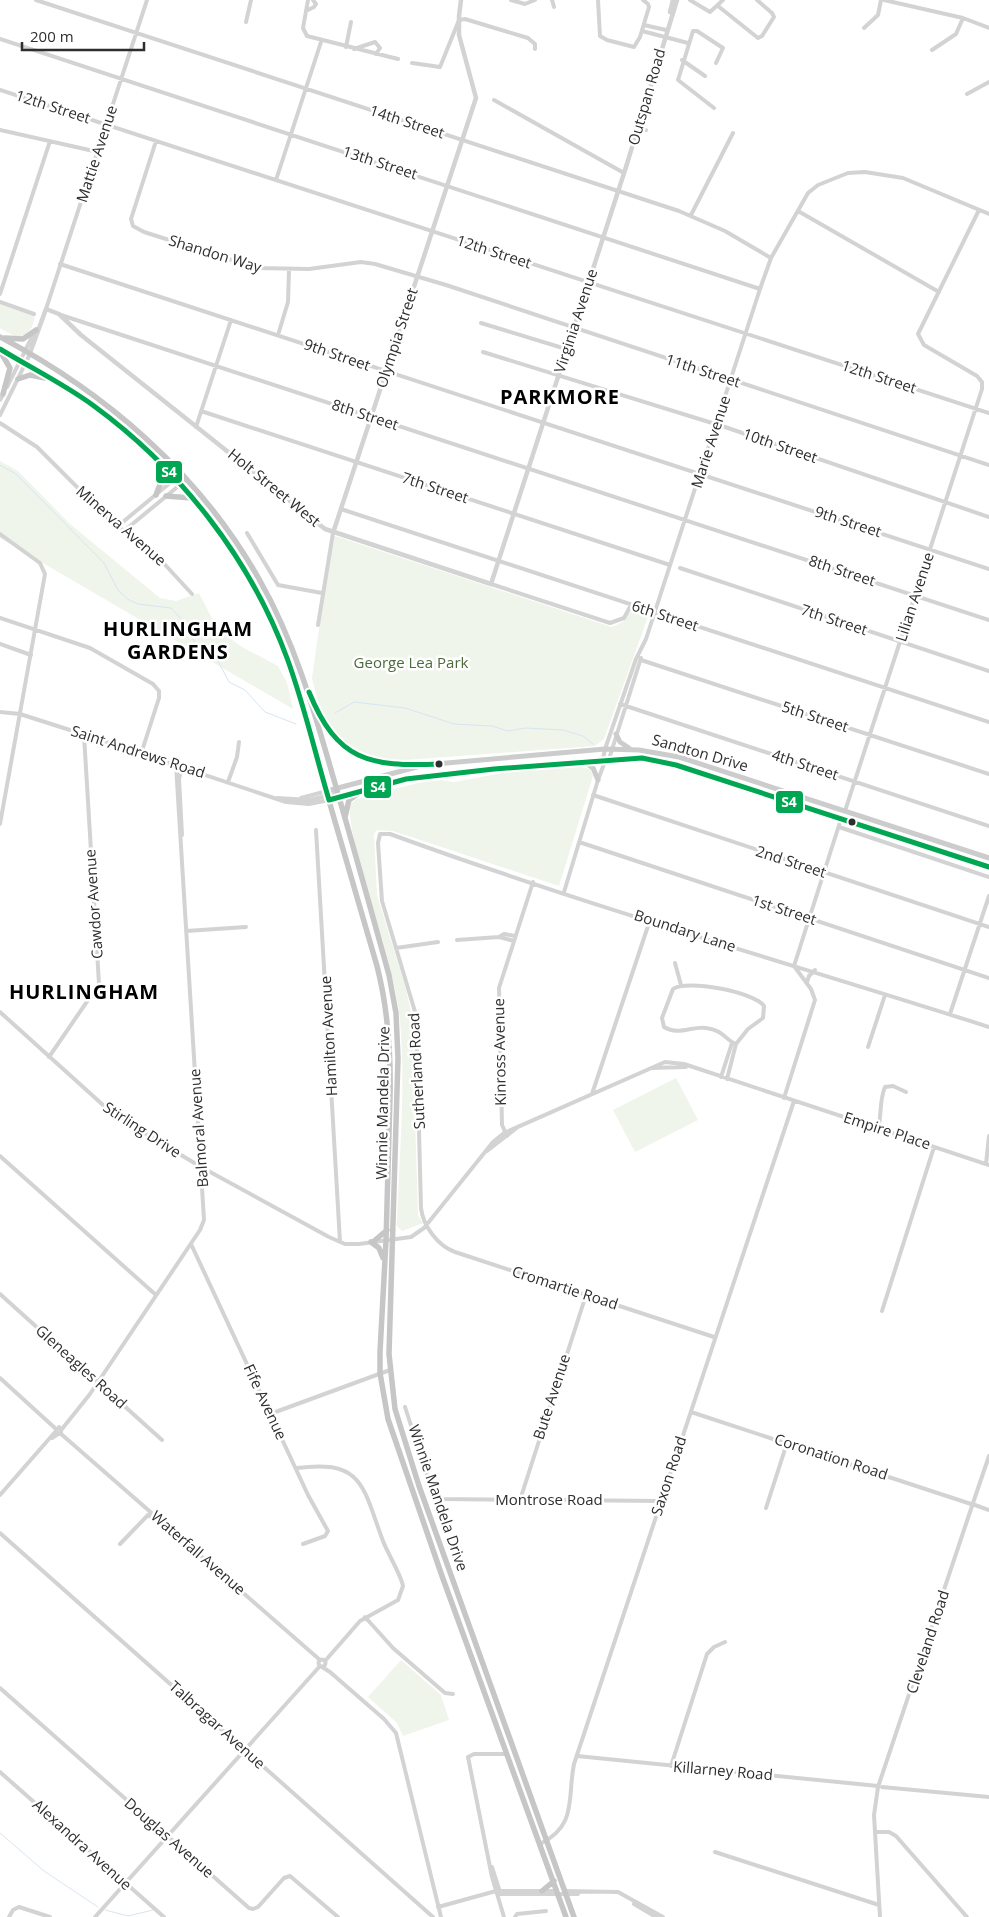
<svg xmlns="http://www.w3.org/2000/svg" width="989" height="1917" font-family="'Open Sans',sans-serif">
	<rect width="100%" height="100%" fill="#fff"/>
	<path fill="#eff5eb" d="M0,303L35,315C34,327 28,336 16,337L0,328Z
		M0,461L18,471L70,524L160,598L176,601L199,593L218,630L242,647L278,666L287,683L293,709L0,538Z
		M332,535L612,627L623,622L632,608L649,614L604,739L595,746L391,761L346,747L322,718L312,678Z
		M577,766L590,769L593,776L559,886L393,831L377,830L374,834L377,895L406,989L412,1017L418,1215L423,1223L402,1231L397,1226C399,1158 406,1088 400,1020C397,991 389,963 381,935C375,915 344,819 351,805C353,800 358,799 363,797L418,783L441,780L454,782L502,773Z
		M676,1078L698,1120L635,1152L613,1110Z
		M401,1660L441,1695L449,1720L403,1736L397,1723L368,1697Z"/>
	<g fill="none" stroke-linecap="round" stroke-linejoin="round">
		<path stroke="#d7e5f2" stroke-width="1" d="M0,465L16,474L104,563L118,590L129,600L138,604L171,608L185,623L196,645L218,661L229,682L245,690L265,712L296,724
			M335,713L354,702L405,708L454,724L492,726L508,731L525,728L563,730L583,736L593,744
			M0,1833L44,1871L98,1907
			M105,1910L128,1916L153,1910"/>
		<path stroke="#d3d3d3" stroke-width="4" d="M36,0L679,211L725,231L771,258
			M308,0L303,28L307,36L398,59
			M511,0L525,4L535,0
			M552,0L554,7
			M598,0L600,36L607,40L634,47L640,37L649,7L648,4L643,0
			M690,0L710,12L723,0
			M884,0L963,18L989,28
			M718,6L758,38L762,36L774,17L772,13L757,0
			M306,11L314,7L316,4L313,0
			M246,22L251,0
			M644,25L666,30
			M864,28L878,15L881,0
			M642,31L688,43
			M0,39L760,289
			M346,47L351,22
			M354,49L375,42L380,48L376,54
			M932,50L956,34L963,18
			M682,60L705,76
			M412,63L440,67L459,20L465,19L528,38L535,44V49
			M0,90L989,413
			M967,94L989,82
			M494,100L624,173
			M714,108L678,80L693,31H697L723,48L716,63
			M0,130L98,152
			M636,132L646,130
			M156,141L131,219L133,226L144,232L257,268L309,269L361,262L375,264L446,285L989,465
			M276,180L321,42
			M798,211L939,292
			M691,215L733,133
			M60,264L989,569
			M0,294L50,141
			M0,302L34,314
			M46,309L147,0
			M61,315L989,620
			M481,323L566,349
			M278,335L288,302L289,270
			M483,352L725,427L989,517
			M7,387L25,351
			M0,400L4,393
			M201,411L670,565
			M0,415L30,354
			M0,423L37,447L111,521L157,556L192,594
			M196,427L231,320
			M341,509L989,722
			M118,526L182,473
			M124,531L187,479
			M247,533L278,585L322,593
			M0,534L40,563L45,574L0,824
			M680,568L989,671
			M491,584L610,623L624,618L631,605
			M0,618L90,648L153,684L159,691V698L141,754
			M318,625L333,533
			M0,644L31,655
			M641,660L989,774
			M620,704L989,826
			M0,712L20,714L73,731L286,802L309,804L329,800
			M604,764L603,759L605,749L636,659L646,639L760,289L771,258L808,193L818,185L848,173L865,172L903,178L989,214
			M228,782L237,757L239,742
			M593,795L989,927
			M277,798L310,800L338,793
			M301,798L327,791
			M845,811L982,389V382L977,376L924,345L918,334L979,210
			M839,827L989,877
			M316,830L340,1242
			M182,835L179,779L182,767
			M579,842L989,978
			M564,892L598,780L604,764L609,759L641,658
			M186,931L246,927
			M499,937L514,941
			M457,940L499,937L504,934L515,936
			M396,948L438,942
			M675,963L681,985
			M807,982L809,976L815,970
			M0,1012L113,1114L201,1167L329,1237L345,1244H359L411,1237L424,1228L493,1142L504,1133L665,1062L684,1064L989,1165
			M950,1014L989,896
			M868,1047L885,995
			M49,1057L99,984L84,735
			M651,1068L686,1067
			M721,1077L732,1043
			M727,1079L736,1044L748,1029L763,1018L764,1006C755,992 686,979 673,989L662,1018L664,1027C679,1036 691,1026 706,1028C724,1030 725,1040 736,1044
			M592,1094L650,920
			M784,1098L815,1000L811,989L794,966L841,819
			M878,1129C882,1114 879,1101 885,1087L893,1086L906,1092
			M507,1136L502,1125L499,988L533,882
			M487,1151L519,1126
			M0,1156L156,1295
			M986,1164L989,1136
			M191,1244L308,1495L328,1531L325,1536L303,1544
			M0,1294L162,1440
			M882,1311L934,1147
			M714,1337L455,1252C438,1246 423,1226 421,1208L416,1015L382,901L378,843L380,834H390C587,906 789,963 989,1027
			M0,1378L56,1429
			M405,1407L432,1490L441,1499L661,1501
			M691,1412L971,1504
			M270,1414L390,1370
			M62,1429L90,1394L200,1230L204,1220L176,765
			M60,1433L320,1660
			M52,1438L61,1432L59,1427
			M297,1468C364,1459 363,1488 383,1541C388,1554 401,1575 403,1586L398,1600L360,1621L325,1661
			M0,1495L56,1431
			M520,1500L586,1295
			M973,1503L989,1456
			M975,1505L989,1510
			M766,1508L787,1443
			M0,1533L433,1917
			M120,1544L148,1515L156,1520
			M365,1617L393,1648L445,1693L453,1694
			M318.5 1663a3.5 3.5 0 1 1 7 0a3.5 3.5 0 1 1-7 0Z
			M322,1667L330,1672L384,1719L396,1733L441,1917
			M0,1688L249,1908L253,1909L258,1907L284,1878L290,1876L338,1917
			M577,1756L878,1786
			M671,1766L707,1654L714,1647L725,1642
			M0,1772L164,1917
			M879,1784L972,1506
			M878,1787L874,1815L880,1917
			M882,1787L989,1797
			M875,1832H889L896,1836L967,1917
			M540,1844C578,1825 567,1798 574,1764L794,1101
			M715,1852L879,1905
			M492,1867L500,1892
			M564,1891L618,1892L663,1917
			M497,1894H578
			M634,1904L656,1917
			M438,1907L496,1891H557
			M9,1917L13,1910L19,1907L50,1917
			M95,1917L320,1666
			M504,1917L492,1877L468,1757L474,1754H507
			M515,1917L517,1914L546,1911"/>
		<path stroke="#d3d3d3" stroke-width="4.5" d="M670,12L673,0
			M46,309L59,314L81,335L325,529L491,584L626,167L677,0
			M25,351L36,330
			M30,353L46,309
			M333,533L476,98L459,35V16L461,0"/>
		<path stroke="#ccc" stroke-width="5" d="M616,734L620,742L629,748
			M584,762L593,768L598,780
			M327,791L424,765L605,749L639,750L679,757L989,858
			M329,800L406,779L494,769L614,759L642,758L676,765L989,867"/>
		<path stroke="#c6c6c6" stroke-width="5.5" d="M0,337C106,393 199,473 259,579C295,642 314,710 334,780C353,845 371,910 389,975L396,1013L398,1058L389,1354L395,1409L419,1486L574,1917
			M5,338L23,339L36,330
			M0,349C44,375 88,399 126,432C187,483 239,550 272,623C292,667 304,716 318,763C338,830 357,898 377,966C388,1009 391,1052 390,1097L386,1241L380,1352V1373L388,1419L442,1576L566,1917
			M0,351L10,368L3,394
			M18,379L30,375L45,378
			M156,460L162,479L156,495
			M166,496L191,498
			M318,716C351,764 369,763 424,765
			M345,817L349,800L365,789
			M371,1242L379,1248L383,1258
			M373,1242L387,1230
			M542,1891L554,1881"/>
		<defs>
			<path id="bus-1" d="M0,349C31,368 64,384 94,406C180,469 250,558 287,658C304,704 315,753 329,800L406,779L494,769L642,758L676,765L989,867
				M309,692C337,761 369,767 439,764"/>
		</defs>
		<use href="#bus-1" stroke="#fff" stroke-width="9"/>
		<use href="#bus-1" stroke="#00a651" stroke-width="5"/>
	</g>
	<g fill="#2e2e2e" stroke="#fff" stroke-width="2">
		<circle cx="439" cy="764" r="4.5"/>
		<circle cx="852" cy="822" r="4.5"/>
	</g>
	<g text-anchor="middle" stroke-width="5" stroke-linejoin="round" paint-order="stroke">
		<g font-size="15" fill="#2e2e2e" stroke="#fff">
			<text transform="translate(647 97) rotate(-74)" y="5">Outspan Road</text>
			<text transform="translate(53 107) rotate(18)" y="5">12th Street</text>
			<text transform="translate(407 122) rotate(18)" y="5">14th Street</text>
			<text transform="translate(97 154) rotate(-72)" y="5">Mattie Avenue</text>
			<text transform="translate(380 163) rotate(18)" y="5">13th Street</text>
			<text transform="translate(494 252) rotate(18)" y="5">12th Street</text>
			<text transform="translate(215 254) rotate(17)" y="5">Shandon Way</text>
			<text transform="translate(576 321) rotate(-72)" y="5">Virginia Avenue</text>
			<text transform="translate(397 338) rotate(-72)" y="5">Olympia Street</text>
			<text transform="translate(337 355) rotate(19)" y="5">9th Street</text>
			<text transform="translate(703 371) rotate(18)" y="5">11th Street</text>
			<text transform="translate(879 377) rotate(18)" y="5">12th Street</text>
			<text transform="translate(365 415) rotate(18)" y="5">8th Street</text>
			<text transform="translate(711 442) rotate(-72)" y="5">Marie Avenue</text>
			<text transform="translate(780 446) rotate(19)" y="5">10th Street</text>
			<text transform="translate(274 488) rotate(39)" y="5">Holt Street West</text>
			<text transform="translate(435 488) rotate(18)" y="5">7th Street</text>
			<text transform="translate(848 522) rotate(18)" y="5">9th Street</text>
			<text transform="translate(121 526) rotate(41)" y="5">Minerva Avenue</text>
			<text transform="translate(842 571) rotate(18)" y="5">8th Street</text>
			<text transform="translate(915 597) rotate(-72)" y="5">Lilian Avenue</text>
			<text transform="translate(665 616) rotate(18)" y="5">6th Street</text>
			<text transform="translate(834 620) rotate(18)" y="5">7th Street</text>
			<text transform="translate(815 717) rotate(18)" y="5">5th Street</text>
			<text transform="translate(138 752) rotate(18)" y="5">Saint Andrews Road</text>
			<text transform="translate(700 753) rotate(16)" y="5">Sandton Drive</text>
			<text transform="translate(805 765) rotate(18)" y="5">4th Street</text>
			<text transform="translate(791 862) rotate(18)" y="5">2nd Street</text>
			<text transform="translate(94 904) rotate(-94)" y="5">Cawdor Avenue</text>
			<text transform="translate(784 910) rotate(18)" y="5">1st Street</text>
			<text transform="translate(685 931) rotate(18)" y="5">Boundary Lane</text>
			<text transform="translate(329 1036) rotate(-93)" y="5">Hamilton Avenue</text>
			<text transform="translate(500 1052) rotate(-91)" y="5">Kinross Avenue</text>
			<text transform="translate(417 1071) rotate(-93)" y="5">Sutherland Road</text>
			<text transform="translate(383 1103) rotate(-89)" y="5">Winnie Mandela Drive</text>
			<text transform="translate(199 1128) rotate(-94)" y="5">Balmoral Avenue</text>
			<text transform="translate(142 1130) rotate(33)" y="5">Stirling Drive</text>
			<text transform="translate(887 1131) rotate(18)" y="5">Empire Place</text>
			<text transform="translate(565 1288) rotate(18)" y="5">Cromartie Road</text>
			<text transform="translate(81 1367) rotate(42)" y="5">Gleneagles Road</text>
			<text transform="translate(552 1397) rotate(-72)" y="5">Bute Avenue</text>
			<text transform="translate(265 1402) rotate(65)" y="5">Fife Avenue</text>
			<text transform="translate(831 1457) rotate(18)" y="5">Coronation Road</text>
			<text transform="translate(669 1476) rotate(-72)" y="5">Saxon Road</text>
			<text transform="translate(438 1498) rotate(71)" y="5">Winnie Mandela Drive</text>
			<text x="549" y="1505">Montrose Road</text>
			<text transform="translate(198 1553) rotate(41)" y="5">Waterfall Avenue</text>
			<text transform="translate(928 1642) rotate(-72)" y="5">Cleveland Road</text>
			<text transform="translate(217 1725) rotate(42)" y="5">Talbragar Avenue</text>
			<text transform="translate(723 1771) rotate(5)" y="5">Killarney Road</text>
			<text transform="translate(169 1838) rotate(41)" y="5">Douglas Avenue</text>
			<text transform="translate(82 1845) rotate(42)" y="5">Alexandra Avenue</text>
		</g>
		<g font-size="15" fill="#4c6b3a" stroke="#fff">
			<text x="411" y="668">George Lea Park</text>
		</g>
		<g font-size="20" font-weight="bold" letter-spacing="1" fill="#000" stroke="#fff">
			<text x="560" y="404">PARKMORE</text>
			<text x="178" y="636">HURLINGHAM<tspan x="178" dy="23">GARDENS</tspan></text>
			<text x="84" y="999">HURLINGHAM</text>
		</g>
	</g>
	<g stroke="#fff" stroke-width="2">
		<rect x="155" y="460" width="28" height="24" rx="5" fill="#00a651"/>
		<rect x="363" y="775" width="29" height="24" rx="5" fill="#00a651"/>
		<rect x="775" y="790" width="29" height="24" rx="5" fill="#00a651"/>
	</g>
	<g font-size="14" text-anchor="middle" font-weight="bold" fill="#fff">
		<text x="169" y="477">S4</text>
		<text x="378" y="792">S4</text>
		<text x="789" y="807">S4</text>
	</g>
	<path d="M22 42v8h122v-8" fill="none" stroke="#2e2e2e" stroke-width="2.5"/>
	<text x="30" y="42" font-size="15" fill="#2e2e2e" stroke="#ffffff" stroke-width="4" paint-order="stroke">200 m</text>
</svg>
